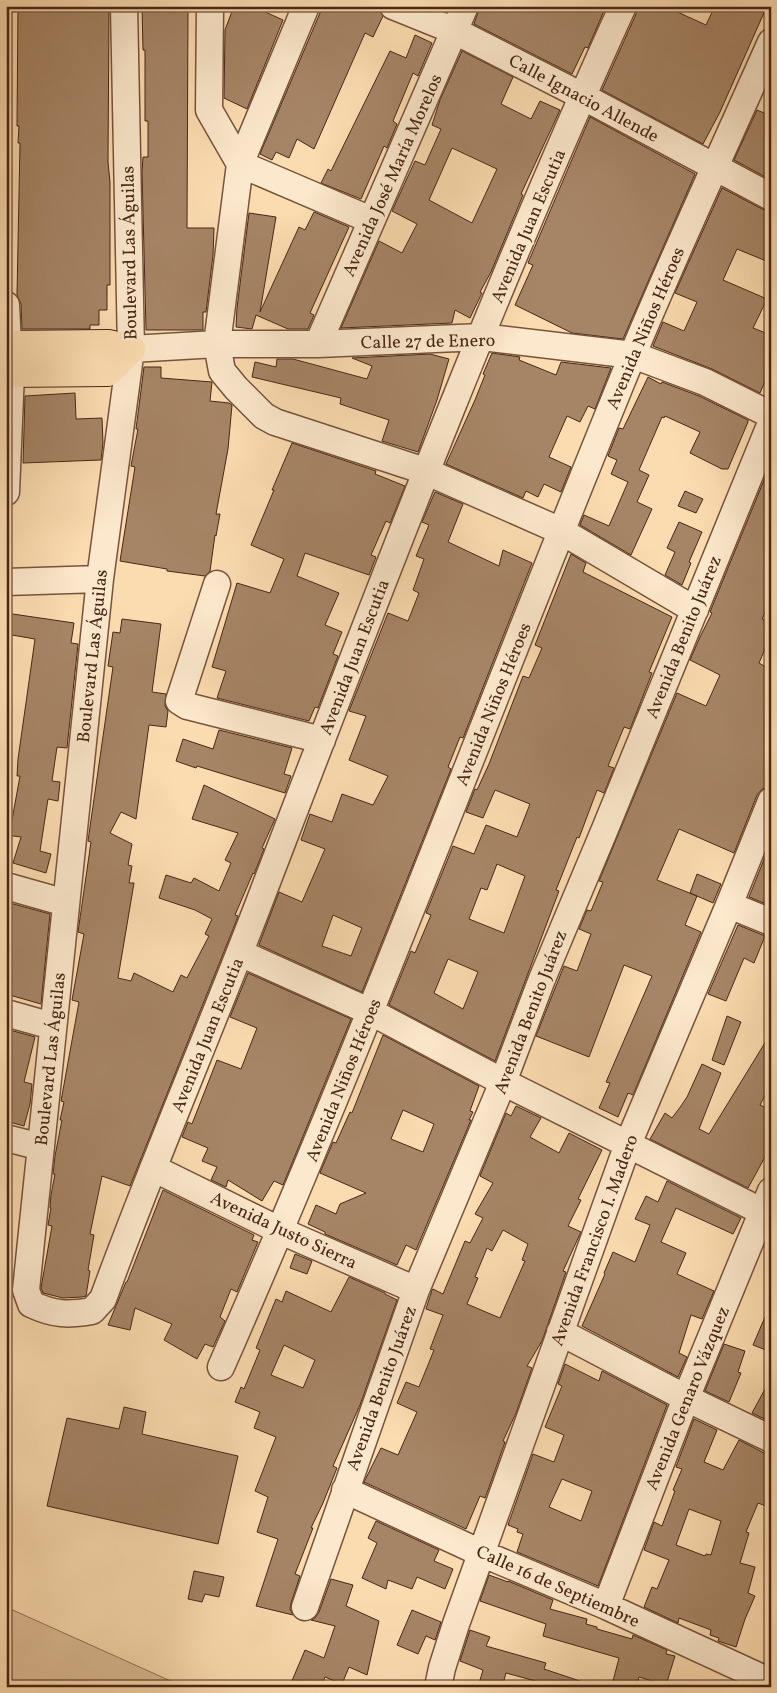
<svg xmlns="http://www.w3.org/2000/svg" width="777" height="1693" font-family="Vollkorn,serif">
	<rect width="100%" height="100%" fill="#fbdcb0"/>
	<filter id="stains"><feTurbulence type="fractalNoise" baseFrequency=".004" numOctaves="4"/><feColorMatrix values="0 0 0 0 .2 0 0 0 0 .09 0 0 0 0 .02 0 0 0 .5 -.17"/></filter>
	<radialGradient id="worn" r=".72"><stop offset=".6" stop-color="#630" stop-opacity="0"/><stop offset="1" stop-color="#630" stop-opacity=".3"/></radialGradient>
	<path fill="#ddbd96" stroke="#937256" d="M6,1607L184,1687H6Z"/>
	<path fill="#a68566" stroke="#492716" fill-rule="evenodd" d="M18,6H109L108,162L110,182V285H107V310H99V325H90V329H22L21,304L17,295L20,143H18L19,126H17Z
		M142,6H188L187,228H214L213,255L206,312H203V330H146L142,172L143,157H148V121H145V50H143Z
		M234,6H252L283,20L247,109L224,98L225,30Z
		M323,6H378L383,16L373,37L365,33L314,149L297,139L289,158L276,152L272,160L260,154Z
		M480,6H606L588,48L585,47L572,74L474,24Z
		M638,6H675L673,10L706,25L715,6H767L720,112L703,144L602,90L637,12Z
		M415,35L432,43L418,76L413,73L393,121L397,124L387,148L384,146L361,199L321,183L328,169L331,171L390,51L406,58Z
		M462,51L513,77L501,104L531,119L540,101L560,110L521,194L523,195L491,272L480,292L482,293L470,318L455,310L452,323L341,328L379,241L402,253L417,224L392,211L415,161L425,165L441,129L432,125L440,100ZM452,148L497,169L472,223L429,200Z
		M757,110L771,116V180L734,160Z
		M590,117L695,174L623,339L572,333L515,305L533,265L528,263Z
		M722,188L764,210L771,212V263L737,249L723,280L767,299L753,328L771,335V367L760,393L712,369L653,346L663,322L684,331L697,302L675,293Z
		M314,212L349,227L310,313L314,315L308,329H288L256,315L252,329L236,327L237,308L249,213L276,217L260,312L299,227L305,230Z
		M492,353L520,357L519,360L556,375L561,362L611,368L595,409L588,406L580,422L567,416L549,457L571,467L561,492L544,484L538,497L526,491L523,498L446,464L475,400L485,375L483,374Z
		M430,354L449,359L437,400L418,452L382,441L389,420L340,404L341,398L252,377L255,362L276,367L277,359H293L367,379L372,366L352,358Z
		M144,367H161V378L212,382L210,401L229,403L232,405L228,449L216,514H220L216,536L215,535L210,571L205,576L167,571V569L120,561L135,467L131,466L138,429H136Z
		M648,377L661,384L662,382L699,396L748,420V422L728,469H722L690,453L700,432L665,416L664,418L662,417L639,470L649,475L637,502L652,509L631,555L580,525L584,515L609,526L628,482L611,474L617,460L608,456L619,428L623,429Z
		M75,393L76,419L102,418L103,443L101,460L23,463L25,396Z
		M292,443L376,471L375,474L405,486L391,521L390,523L386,521L371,555L376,557L369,575L305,553L297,576L339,593L325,625L342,632L333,654L338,656L318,708L315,707L309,721L217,698L226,671L212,667L237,583L270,593L284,559L251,545L274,490H272Z
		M771,463V600L762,619L771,623V635L759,663L771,670V786L762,789L757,795L734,853L679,829L657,880L697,896L685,925L701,932L633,1095L628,1093L618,1117L599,1108L610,1083L606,1082L652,976L624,965L589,1057L536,1036L564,966L577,971L591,934L579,929L587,910L591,911L603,882L599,881L677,693L706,706L720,675L690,660L700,637L712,613L710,612Z
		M685,491L703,499L696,513L678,506Z
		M435,492L463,504L448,542L499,566L503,550L532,563L463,738L460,737L448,767L451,769L362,992L259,945L279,892L302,902L325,849L301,840L310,814L332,822L342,794L373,805L388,776L349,760L366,716L349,711L388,613L408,621L419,593L413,590L424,559L416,556L429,525L422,522ZM333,915L362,928L351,956L322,946Z
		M679,522L702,532L689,562L691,563L682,585L665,575L675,552L667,548Z
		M571,554L586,563L583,572L672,617L649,672L652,673L630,729L624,727L608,766L614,768L604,793L597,790L579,838L577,837L556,890L559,891L495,1061L389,1005L411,951L415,953L431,915L426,913L453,846L474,854L486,825L517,837L530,804L495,790L483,818L466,812L475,789L477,790L489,764L523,676L529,678L542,648L535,645ZM497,864L525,876L504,933L469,919L481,888L487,890ZM448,959L478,972L463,1009L434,993Z
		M6,613L74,623L71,643L78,644L67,748L57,747L52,781L60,782L58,801L48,799L40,851L51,854L46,873L13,863L21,837L6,835V819L12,820L20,776H17L18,759L35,639L6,634Z
		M122,619L161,624L152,692L166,694L165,706L168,711L166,727L149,725L136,819L121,812L110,833L132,844L128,865L132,866L129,883H134L118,978L131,981L134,973L173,992L181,975L187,978L209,936L205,934L212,919L195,910L159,898L166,875L191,883L194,878L219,891L231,863L225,860L238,833L192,819L204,785L275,819L262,848L264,849L254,874L253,873L235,915L238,916L233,929L130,1186L102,1176L90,1234L94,1235L88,1270L90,1271L86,1296L82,1297L63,1298L43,1293L41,1288L52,1226L48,1225L51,1208H50L51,1195L55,1174H53L55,1156L62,1120H60L64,1102L61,1101L79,1002L72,1000L84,934L78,932L91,842L88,841L89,834L113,667L108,666L113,632L120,633Z
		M219,730L292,748L284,774L291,776L285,793L197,766L196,768L176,761L183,739L213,749Z
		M771,842V906L749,897Z
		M697,874L721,884L713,903L690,893Z
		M6,902L50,914L41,1004L6,994Z
		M738,925L765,936L754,963L744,958L726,1001L708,994Z
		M248,973L351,1019L283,1185L274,1181L262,1201L228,1180L226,1187L211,1180L217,1167L202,1161L208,1148L182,1137L188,1122L192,1124L217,1060L241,1069L257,1028L230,1017Z
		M727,1016L741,1022L724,1065L712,1060Z
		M6,1029L35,1037L24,1082L32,1084L30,1104L24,1126L6,1121Z
		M771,1033V1084L760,1105L771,1110V1119L765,1130L771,1133V1146L748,1188L650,1139L665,1113L672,1118L681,1106L687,1097L702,1064L721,1073L699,1129L709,1134Z
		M383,1035L479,1086L470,1111L473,1112L469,1120H471L416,1250L406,1245L397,1265L325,1234V1232L308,1224L316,1205L336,1214L340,1204L366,1193L320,1173L333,1142L336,1143L350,1112L352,1113ZM403,1110L434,1124L423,1152L391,1139Z
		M516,1106L541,1118L530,1137L559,1153L569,1133L602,1150L578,1199L581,1200L568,1226L581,1232L563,1271L566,1272L542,1341L527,1366L532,1368L516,1413L503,1441L505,1442L488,1490L485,1498L480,1496L466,1529L364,1482L381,1448L398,1455L417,1412L397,1403L406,1382L419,1387L434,1350L430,1349L443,1315L426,1309L432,1290L433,1289L443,1294L465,1241L470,1243L483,1218L475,1214L493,1183L480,1176L506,1113L511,1116ZM503,1230L528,1244L522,1260L525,1261L500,1318L467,1304L478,1278L475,1277L487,1248L492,1251Z
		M667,1181L741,1218L733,1234L676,1208L661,1242L686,1253L677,1274L714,1291L702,1319L691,1315L679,1353L687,1357L678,1377L582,1326L605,1274L604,1273L613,1252L635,1262L650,1225L635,1219L646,1196L658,1202Z
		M163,1190L254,1235L252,1240L258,1242L237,1292L231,1289L220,1317L225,1321L213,1347L205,1344L197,1359L164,1340L172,1324L135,1308L130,1330L108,1325L126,1282H127Z
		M295,1254L312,1261L307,1274L290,1268Z
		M349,1277L385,1293V1294L397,1300L360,1405L333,1466L337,1468L323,1503L311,1528H313L295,1574L300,1576L291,1603L290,1609L293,1615L256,1606L278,1539L257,1532L268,1497L255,1491L276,1437L254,1428L260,1412L235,1402L241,1387L244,1389L260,1350L256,1348L276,1299L282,1302L286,1291L331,1312ZM284,1345L315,1360L303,1388L271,1375Z
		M771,1303V1352L753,1345Z
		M724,1344L745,1351L738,1372L741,1373L729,1402L705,1391Z
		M565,1364L599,1381L602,1371L667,1405L598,1586L517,1552L523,1534L517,1532L518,1529L508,1525L533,1454L554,1462L564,1435L545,1427L562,1386L558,1384ZM562,1479L592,1491L581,1521L549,1507Z
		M771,1378V1422L752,1413Z
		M124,1407L146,1412L142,1434L238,1456L218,1544L47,1506L67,1418L119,1429Z
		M694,1419L717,1430L704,1462L723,1470L739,1440L764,1453L771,1454V1494L766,1506L758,1503L746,1532L749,1533L740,1563L755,1567L748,1593L755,1596L745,1619L736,1647L718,1641L719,1638L710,1635L711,1630L679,1618L678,1623L644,1607L652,1587L657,1589L669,1560L644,1550L654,1522L662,1526L675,1491L673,1490L682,1469L676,1467ZM689,1509L721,1521L711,1555L706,1554L705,1556L676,1545Z
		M376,1521L439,1550L434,1561L453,1569L445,1589L417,1577L412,1589L388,1580L386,1589L362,1578L377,1543L368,1538Z
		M194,1571L224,1577L219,1597L205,1594L202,1602L188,1599Z
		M489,1575L508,1582V1581L553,1600L550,1609L587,1619L586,1624L597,1627V1629L632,1639L633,1635L667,1650L666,1654L675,1656L666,1685L639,1677L636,1687L613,1681L619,1658L543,1636L546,1624L480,1601Z
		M331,1579L353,1585L346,1606L379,1621L367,1675L349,1667L342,1684L325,1677L321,1687H300L291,1683L305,1650L324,1658L335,1626L311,1620L315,1618L319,1612Z
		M412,1610L441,1622L435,1640L426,1636L418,1654L397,1645Z
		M470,1630L490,1637L486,1646L546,1663L544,1669L589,1684V1687H538L539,1682L506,1673L502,1687H478L483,1670L460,1661Z"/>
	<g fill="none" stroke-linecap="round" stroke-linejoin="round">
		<defs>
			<path id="minor" d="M124,6L131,349L100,579L26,1290L31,1304C54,1315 68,1315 92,1311L103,1299C154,1159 214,1022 267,882C380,588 492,293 623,6
				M210,6L209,110L240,164L371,220
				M306,6L240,164L217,344L222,371L236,388L264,416L275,422L425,471L561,531L695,610
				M393,6L455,31L582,96L771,197
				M6,305L8,345
				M318,344L465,6
				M131,349L217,344H318L482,337L633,355L705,382L771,415
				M6,492L11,373
				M6,582L100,579
				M217,584L179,701L187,706L322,740
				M6,886L66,903
				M729,905L771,922
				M240,953L371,1012L503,1082L771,1216
				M6,1013L52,1026
				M6,1138L41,1147
				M153,1168L281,1231L416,1290
				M560,1332L686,1398L771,1439
				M221,1367C367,1035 493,695 631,359C675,252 724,148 771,42
				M345,1490L481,1553L606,1606L771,1682
				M606,1606L686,1398L771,1191
				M305,1607L416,1290L503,1082L542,979L605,829L771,423
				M438,1687L442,1668L456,1624L628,1144L729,905L771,801"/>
			<path id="major" d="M6,345L108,344L131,349
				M6,373L108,372L131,349"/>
		</defs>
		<use href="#minor" stroke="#76543c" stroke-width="29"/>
		<use href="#major" stroke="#492716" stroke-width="30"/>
		<use href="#minor" stroke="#fce8cc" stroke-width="26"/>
		<use href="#major" stroke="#fbdcb0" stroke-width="28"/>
	</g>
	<g text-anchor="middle" stroke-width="4" stroke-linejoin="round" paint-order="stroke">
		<g font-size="18" fill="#492716" stroke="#fce8cc">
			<text transform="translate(584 98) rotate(28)" y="6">Calle Ignacio Allende</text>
			<text transform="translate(392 175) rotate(-66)" y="6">Avenida José María Morelos</text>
			<text transform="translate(528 226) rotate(-67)" y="6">Avenida Juan Escutia</text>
			<text transform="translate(129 253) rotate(-91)" y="6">Boulevard Las Águilas</text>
			<text transform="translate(645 328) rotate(-67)" y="6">Avenida Niños Héroes</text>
			<text transform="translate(428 341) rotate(-1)" y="6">Calle 27 de Enero</text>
			<text transform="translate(683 637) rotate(-68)" y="6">Avenida Benito Juárez</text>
			<text transform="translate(92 656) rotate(-84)" y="6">Boulevard Las Águilas</text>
			<text transform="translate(354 657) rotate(-69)" y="6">Avenida Juan Escutia</text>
			<text transform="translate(493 704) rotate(-68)" y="6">Avenida Niños Héroes</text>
			<text transform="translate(530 1012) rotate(-69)" y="6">Avenida Benito Juárez</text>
			<text transform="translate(207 1035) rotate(-68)" y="6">Avenida Juan Escutia</text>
			<text transform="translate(50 1059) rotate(-84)" y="6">Boulevard Las Águilas</text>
			<text transform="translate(343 1080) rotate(-68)" y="6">Avenida Niños Héroes</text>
			<text transform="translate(284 1230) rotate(25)" y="6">Avenida Justo Sierra</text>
			<text transform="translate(594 1240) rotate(-70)" y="6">Avenida Francisco I. Madero</text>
			<text transform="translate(381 1388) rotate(-70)" y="6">Avenida Benito Juárez</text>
			<text transform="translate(687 1398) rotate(-68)" y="6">Avenida Genaro Vázquez</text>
			<text transform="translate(558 1586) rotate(24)" y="6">Calle 16 de Septiembre</text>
		</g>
	</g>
	<rect width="777" height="1693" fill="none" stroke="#fbdcb0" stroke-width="25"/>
	<rect x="8" y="8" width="762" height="1678" fill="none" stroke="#492716" stroke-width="2.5"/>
	<rect x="12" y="12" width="752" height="1668" fill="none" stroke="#492716"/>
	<rect width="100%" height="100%" filter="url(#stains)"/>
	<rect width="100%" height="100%" fill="url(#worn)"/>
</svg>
